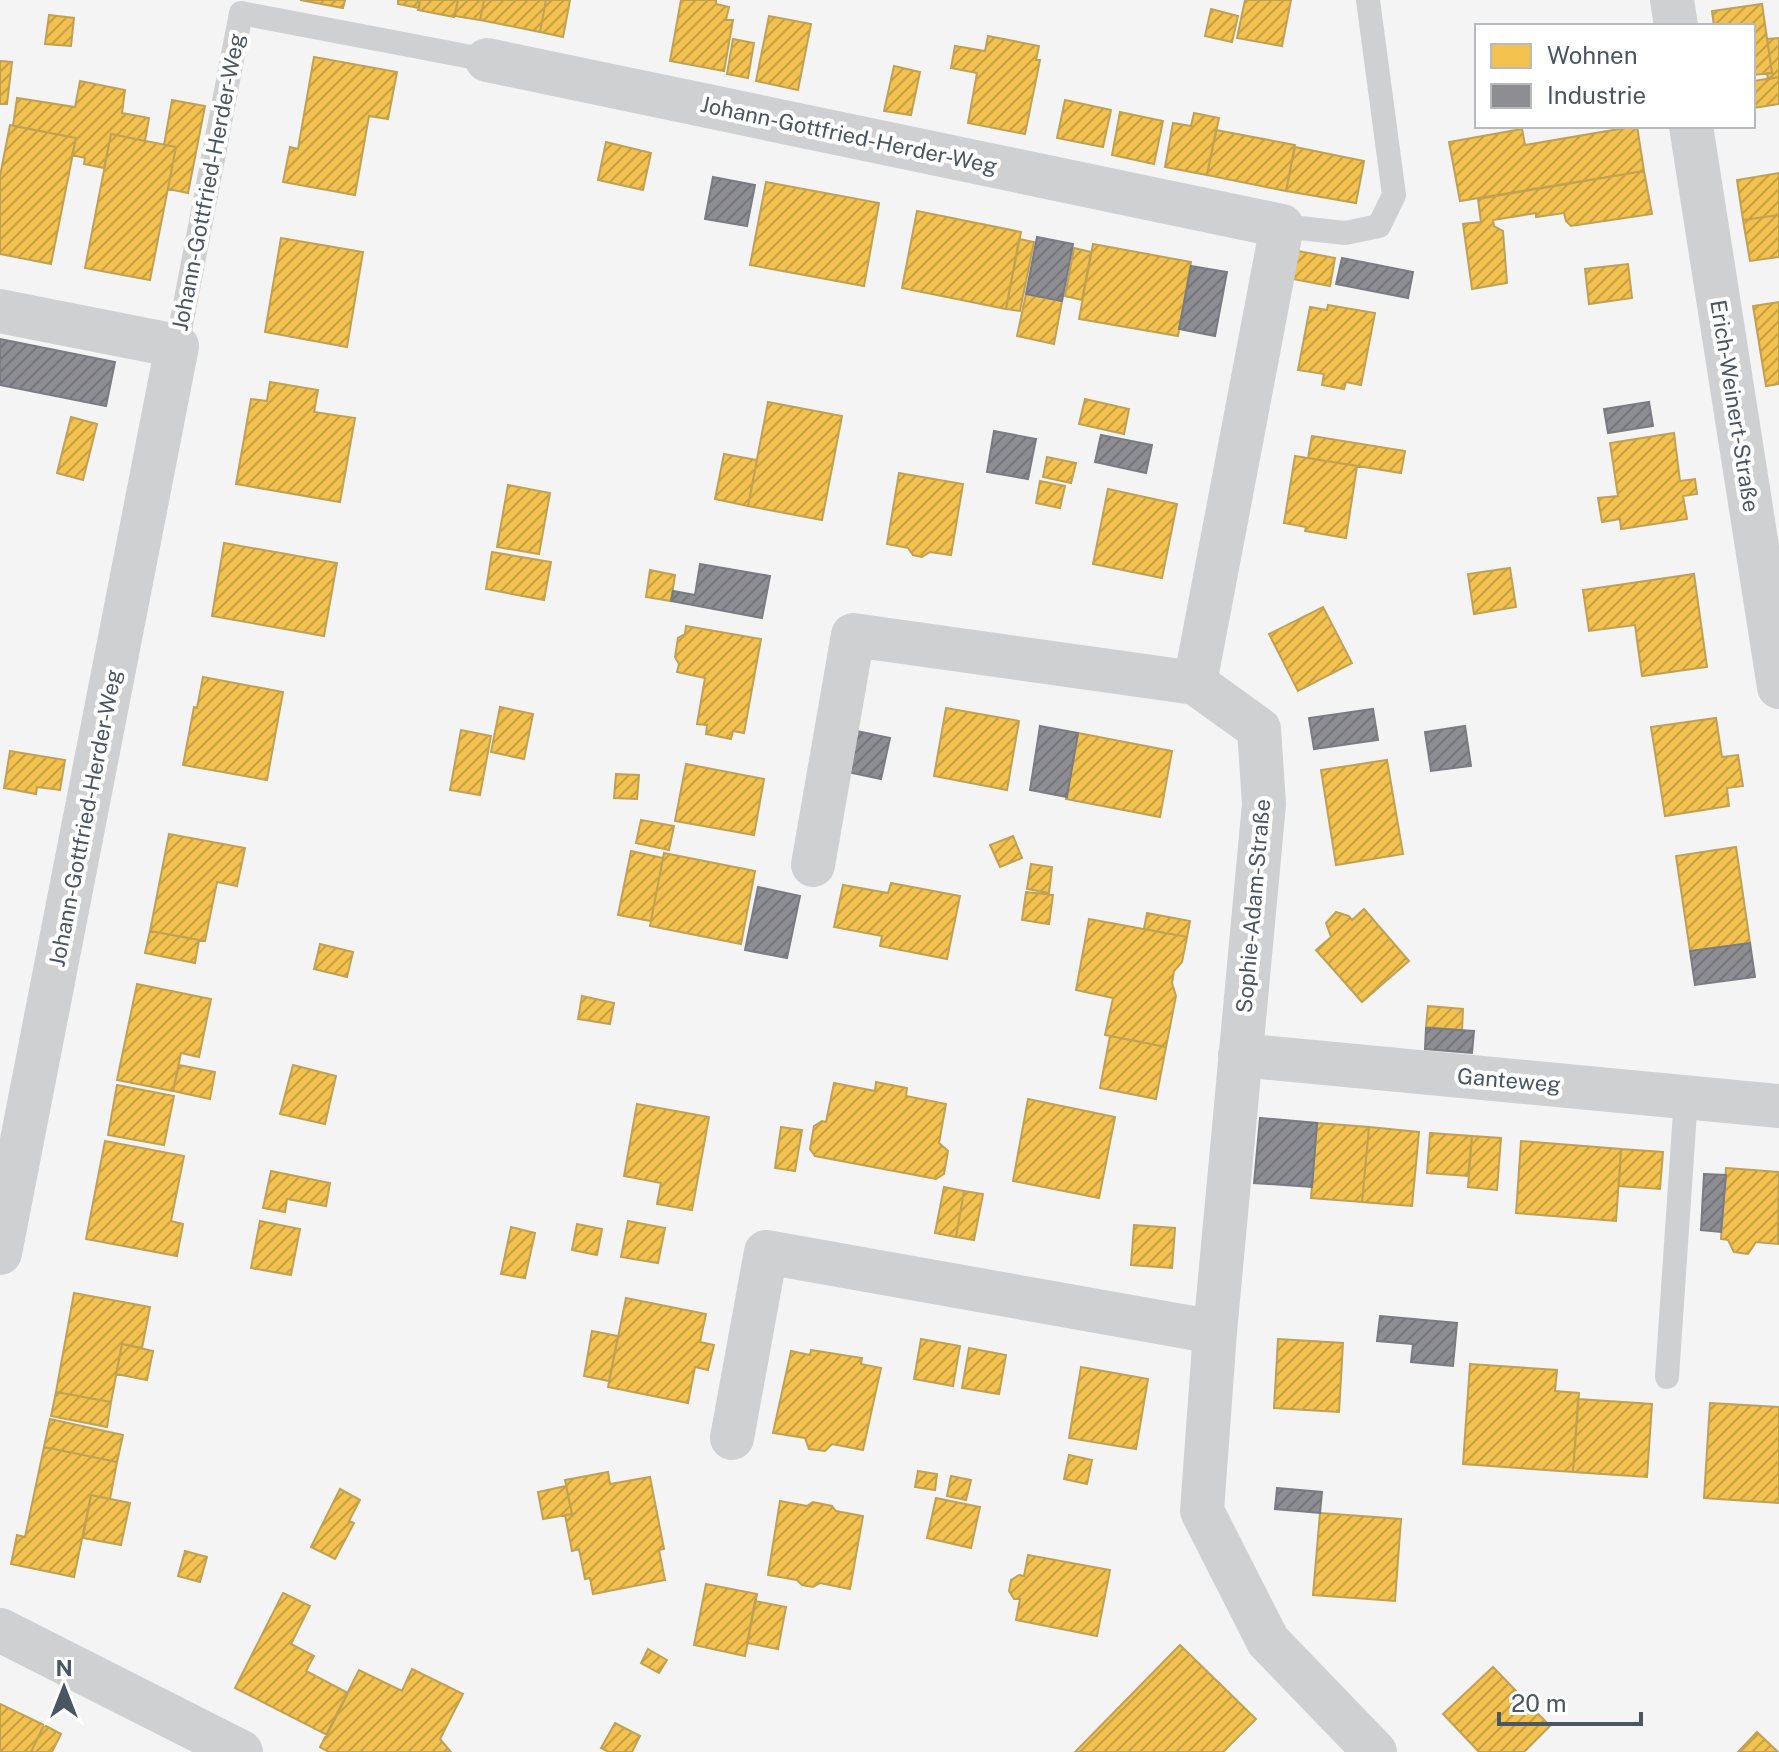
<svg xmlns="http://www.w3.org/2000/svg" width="1779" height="1752" font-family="'Public Sans',sans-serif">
	<defs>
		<pattern id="homes-hatch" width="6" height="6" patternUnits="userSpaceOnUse" patternTransform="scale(2)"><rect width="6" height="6" fill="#f2c14e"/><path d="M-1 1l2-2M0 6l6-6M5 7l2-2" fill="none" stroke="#c6a044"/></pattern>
		<pattern id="industry-hatch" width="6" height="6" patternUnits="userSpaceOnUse" patternTransform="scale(2)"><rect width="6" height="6" fill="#8d8d92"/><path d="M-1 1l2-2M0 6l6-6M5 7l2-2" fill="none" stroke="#75767b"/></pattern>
	</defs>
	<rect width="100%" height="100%" fill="#f4f4f4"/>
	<path fill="url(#homes-hatch)" stroke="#c0a154" stroke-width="2" d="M300,0H345L343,8Z
		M398,0H420L419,8L398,4Z
		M420,0H458L454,17L418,10Z
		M458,0H484L480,20L455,16Z
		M484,0H546L540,32L480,20Z
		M546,0H570L563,37L540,32Z
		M681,0H716V4L729,7L726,20H733L724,71L670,61Z
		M1245,0H1291L1282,46L1237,38Z
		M1762,4L1772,73L1753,75V26H1714L1712,11Z
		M1211,9L1238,16L1232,42L1205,36Z
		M49,15L74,18L71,46L45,44Z
		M769,16L811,24L798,90L756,81Z
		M988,36L1039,46L1036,60H1040L1025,134L968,123L977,73L951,68L955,46L985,51Z
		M1779,38V77L1768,79L1767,73H1772L1767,39Z
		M733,39L754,43L748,78L727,74Z
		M314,57L397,72L388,119L369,116L355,195L283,182L290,147L298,149Z
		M0,61L12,62L7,104H0Z
		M894,66L920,72L911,115L884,111Z
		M1779,77V104L1753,108V81Z
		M80,81L125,90L122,113L149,118L145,141L111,134L104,168L84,164L85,158L72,155L76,138L13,126L17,98L75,107Z
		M172,100L205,106L188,193L168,189L176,147L164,145Z
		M1065,100L1111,110L1103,147L1057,138Z
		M1120,112L1163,121L1154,164L1112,155Z
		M1194,113L1219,118L1207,175L1165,167L1173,123L1191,126Z
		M10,125L76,138L51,264L0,254V176Z
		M1637,126L1644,171L1460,201L1449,142L1522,129L1525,145Z
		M1216,130L1295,145L1286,191L1207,175Z
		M111,134L176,147L150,280L85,268Z
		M606,142L651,153L643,190L598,180Z
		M1295,147L1364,161L1356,203L1286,191Z
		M1644,171L1652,214L1571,226L1566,221L1564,213L1536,217V213L1493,220L1494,226L1503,231L1507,283L1472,289L1463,224L1481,222L1478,199Z
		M1779,173V215L1743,220L1737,180Z
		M766,182L879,203L864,286L750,265Z
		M917,211L1021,232L1006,309L902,288Z
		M1779,215V257L1750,261L1743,220Z
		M281,238L363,252L347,347L265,332Z
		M1019,239L1034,242L1020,311L1006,309Z
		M1093,244L1191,262L1178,336L1079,319Z
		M1074,248L1091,252L1082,300L1065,296Z
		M1298,251L1335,258L1330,286L1293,279Z
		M1628,264L1632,298L1589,304L1585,269Z
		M1026,294L1062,301L1054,344L1017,336Z
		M1779,302V384L1766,386L1753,306Z
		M1328,305L1375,313L1361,385L1346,382L1344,389L1322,385L1324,374L1298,370L1310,307L1327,310Z
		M270,382L318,390L314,412L355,418L340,502L236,484L251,399L267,401Z
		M1085,399L1129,409L1124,434L1079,424Z
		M768,402L842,416L822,520L748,506Z
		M71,417L97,424L83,480L57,473Z
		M1674,433L1680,481L1695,479L1697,494L1683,496L1687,519L1621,529L1620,519L1602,522L1598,498L1618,496L1610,443Z
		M1312,436L1405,451L1401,473L1308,458Z
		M724,454L757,460L748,506L715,499Z
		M1295,456L1357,466L1346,538L1305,531L1306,527L1284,523Z
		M1047,457L1076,463L1071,483L1043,477Z
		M899,473L963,484L951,555L930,552L922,557L913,555L908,548L887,544Z
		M1040,481L1065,486L1060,508L1036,503Z
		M508,485L550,493L539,554L497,547Z
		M1108,489L1177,504L1162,578L1093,564Z
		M224,543L337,563L324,636L212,616Z
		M492,552L551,562L544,600L486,589Z
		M1510,568L1516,607L1474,614L1468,574Z
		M650,570L675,575L671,601L646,597Z
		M1694,574L1707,667L1642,676L1635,625L1589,631L1583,590Z
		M1323,607L1352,663L1298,691L1269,634Z
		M686,626L761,639L744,733L733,731L731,739L706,734L707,725L697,724L705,678L677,672L679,664L675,657L678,638L685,634Z
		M203,677L283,692L267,780L183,765L194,707L197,708Z
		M500,707L533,714L524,759L491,752Z
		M946,708L1019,721L1007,790L934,776Z
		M1716,718L1722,757L1738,755L1743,786L1727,788L1729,806L1665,816L1651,727Z
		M461,730L491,736L480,795L450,790Z
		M1078,733L1172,751L1160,817L1066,799Z
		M10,751L65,760L60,790L37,787L36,794L4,788Z
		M1387,760L1403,854L1336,865L1321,770Z
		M686,764L764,779L754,835L675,821Z
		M616,774L639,775L637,799L614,798Z
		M641,820L674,826L669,850L636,843Z
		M169,834L245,848L237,886L217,882L205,941L150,931Z
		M1013,836L1022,858L1000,867L990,845Z
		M1736,847L1750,943L1690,951L1676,856Z
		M631,851L663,858L651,921L618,915Z
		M664,853L755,871L741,944L650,926Z
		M1031,864L1052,867L1049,893L1027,889Z
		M891,883L960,896L947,959L880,946L882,936L834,927L843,885L888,893Z
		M1026,892L1053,895L1049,924L1022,920Z
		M1364,909L1409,961L1362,1002L1316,950L1331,937L1326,923L1336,912L1349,916L1352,920Z
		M1147,913L1190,921L1187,937L1144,929Z
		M1089,919L1187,937L1182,962L1174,971L1172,983L1176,996L1166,1047L1105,1035L1113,998L1076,990Z
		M150,931L199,940L195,963L145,953Z
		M320,944L353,952L347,977L314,969Z
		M137,984L211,999L199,1057L181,1053L173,1091L117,1080Z
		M582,996L614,1003L610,1024L578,1019Z
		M1428,1006L1463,1009L1462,1030L1426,1027Z
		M1110,1036L1166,1047L1156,1099L1100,1088Z
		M179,1065L215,1072L210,1099L173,1091Z
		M293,1065L336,1076L325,1124L280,1114Z
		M876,1082L907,1088L906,1096L946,1104L939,1143L948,1151L944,1174L936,1179L815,1156L810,1149L814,1126L822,1121L826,1122L834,1083L875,1091Z
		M117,1085L174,1096L164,1145L108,1135Z
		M1028,1099L1115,1117L1099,1198L1013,1181Z
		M637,1104L709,1117L692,1210L657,1204L661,1183L624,1176Z
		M1317,1123L1369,1127L1362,1202L1311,1198Z
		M781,1127L802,1130L795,1171L775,1168Z
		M1369,1127L1419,1132L1412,1206L1362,1202Z
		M1430,1133L1472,1136L1468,1176L1427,1173Z
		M1472,1136L1501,1138L1497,1190L1468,1187Z
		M105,1141L184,1156L171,1221L183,1224L177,1256L86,1239Z
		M1521,1141L1621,1149L1616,1221L1516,1213Z
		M1621,1149L1663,1152L1660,1189L1619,1186Z
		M1726,1168L1779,1172L1778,1244L1756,1242L1748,1254L1734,1252L1728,1240L1721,1239Z
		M271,1171L330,1183L326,1206L287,1199L285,1212L263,1208Z
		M944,1187L964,1191L956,1237L935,1233Z
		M964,1191L983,1194L974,1240L956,1237Z
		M260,1221L300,1229L291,1275L251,1268Z
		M628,1221L665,1228L658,1263L621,1257Z
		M577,1224L602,1229L597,1255L572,1250Z
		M1134,1225L1175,1228L1172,1268L1131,1265Z
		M511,1227L535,1233L525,1278L501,1274Z
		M74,1293L150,1307L142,1348L122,1344L111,1402L56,1392Z
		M626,1298L706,1314L700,1342L714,1345L708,1370L695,1367L688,1403L608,1387Z
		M592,1331L618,1336L609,1381L584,1376Z
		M921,1339L960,1346L953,1386L914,1379Z
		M1278,1339L1343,1343L1339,1412L1274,1408Z
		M122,1344L153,1351L147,1380L116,1374Z
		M969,1348L1006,1355L999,1394L962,1388Z
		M811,1350L862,1358L861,1364L881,1368L863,1450L832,1444L825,1451L809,1449L805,1438L773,1433L791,1351L810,1355Z
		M1470,1364L1557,1370L1555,1391L1579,1393L1573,1472L1463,1464Z
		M1081,1367L1148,1379L1136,1449L1069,1438Z
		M56,1392L111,1402L107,1427L51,1416Z
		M1578,1399L1652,1404L1647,1477L1573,1472Z
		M1710,1403L1779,1407V1503L1704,1498Z
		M50,1419L123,1435L117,1462L44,1447Z
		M44,1447L117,1462L110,1499L91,1495L74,1577L11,1564L17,1535L25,1537Z
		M1069,1455L1092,1460L1087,1484L1064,1479Z
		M918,1471L937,1474L935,1490L915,1487Z
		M608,1472L610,1484L650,1477L664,1549L659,1550L665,1580L593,1594L590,1578L585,1579L579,1549L572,1551L565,1515L572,1514L565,1480Z
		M951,1476L971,1480L966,1500L947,1496Z
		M566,1486L572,1514L543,1519L538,1492Z
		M340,1489L360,1500L349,1521L354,1523L335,1559L311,1547Z
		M91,1495L130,1503L121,1545L83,1538Z
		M936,1498L980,1507L971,1548L927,1538Z
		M780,1501L807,1506L813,1502L832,1506L836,1511L863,1516L850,1589L820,1583L813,1587L802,1585L797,1580L768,1575Z
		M1320,1513L1401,1519L1395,1601L1313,1595Z
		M185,1551L207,1557L200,1582L178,1576Z
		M1028,1555L1110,1570L1097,1636L1016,1620L1020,1599H1014L1009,1591L1011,1580L1019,1575L1024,1576Z
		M706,1584L757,1594L745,1656L694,1645Z
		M283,1593L310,1606L291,1644L314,1656L306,1671L348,1693L327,1735L235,1688Z
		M755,1601L786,1607L778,1649L747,1643Z
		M1180,1645L1256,1719L1223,1752H1075Z
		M648,1649L667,1660L659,1673L641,1663Z
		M1493,1667L1550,1726L1524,1752H1479L1443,1714Z
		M412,1669L463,1694L440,1739L451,1752H329L320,1747L359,1670L402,1691Z
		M0,1704L44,1725L31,1752H0Z
		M615,1723L640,1736L632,1752H609L601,1748Z
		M44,1725L61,1734L52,1752H31Z
		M1757,1732L1778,1752H1738Z"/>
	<path fill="url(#industry-hatch)" stroke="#797c83" stroke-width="2" d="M713,177L755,185L747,226L705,219Z
		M1037,237L1073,244L1062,301L1026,294Z
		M1342,258L1413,272L1408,298L1336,284Z
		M1191,266L1227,272L1215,336L1179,329Z
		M0,339L115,362L106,406L0,385Z
		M1649,402L1653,426L1608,433L1604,409Z
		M994,431L1036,439L1028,479L987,472Z
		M1101,435L1152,445L1146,473L1095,462Z
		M700,564L770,576L762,618L671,601L673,591L695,595Z
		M1373,709L1378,740L1314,749L1309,718Z
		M1040,726L1078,733L1067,797L1030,790Z
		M1465,726L1471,766L1431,771L1425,732Z
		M847,729L890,738L881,779L838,770Z
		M758,887L800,896L787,958L745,950Z
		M1750,943L1755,977L1695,985L1690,951Z
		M1426,1028L1474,1031L1472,1053L1425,1049Z
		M1260,1118L1317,1123L1312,1187L1254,1183Z
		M1704,1174L1726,1175L1721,1232L1701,1230Z
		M1380,1316L1457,1323L1453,1366L1411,1362L1413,1344L1377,1341Z
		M1277,1488L1322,1492L1320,1513L1275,1509Z"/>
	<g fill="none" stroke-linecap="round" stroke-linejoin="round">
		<path stroke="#ced0d2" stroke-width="24" d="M1282,226L1345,233L1379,226L1394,195L1368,0
			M177,346L241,13L487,60
			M1667,1377L1686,1097"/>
		<path stroke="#ced0d2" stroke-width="44" d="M1672,0L1676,26
			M487,60L1282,226L1195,683L1259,729L1264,804L1215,1332L1202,1511L1268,1641L1375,1752
			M1691,126L1779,687
			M0,311L177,346L0,1253
			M813,865L853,635L1195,683
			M1240,1055L1779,1106
			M732,1438L766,1252L1215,1332
			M0,1630L241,1752"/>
	</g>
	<g text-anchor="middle" stroke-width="8" stroke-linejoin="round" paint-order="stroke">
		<g font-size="22" fill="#4a5661" stroke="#fff">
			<text transform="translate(849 135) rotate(12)" y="8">Johann-Gottfried-Herder-Weg</text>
			<text transform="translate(208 182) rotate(-79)" y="8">Johann-Gottfried-Herder-Weg</text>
			<text transform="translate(1735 406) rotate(81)" y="8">Erich-Weinert-Straße</text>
			<text transform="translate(85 818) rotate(-79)" y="8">Johann-Gottfried-Herder-Weg</text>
			<text transform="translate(1253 906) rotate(-85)" y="8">Sophie-Adam-Straße</text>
			<text transform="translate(1509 1080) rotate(5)" y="8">Ganteweg</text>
		</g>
	</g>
	<rect x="1475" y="24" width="280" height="104" fill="#ffffff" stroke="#b7bbc0" stroke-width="2"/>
	<rect x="1491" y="44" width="40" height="24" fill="#f2c14e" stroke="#b7bbc0" stroke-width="2"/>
	<text x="1547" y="64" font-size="24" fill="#4a5661">Wohnen</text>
	<rect x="1491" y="84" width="40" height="24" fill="#8d8d92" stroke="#b7bbc0" stroke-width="2"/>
	<text x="1547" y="104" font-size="24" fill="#4a5661">Industrie</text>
	<g transform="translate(64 1688)" stroke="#ffffff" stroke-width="6" paint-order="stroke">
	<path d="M0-6L14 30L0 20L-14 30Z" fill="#4a5661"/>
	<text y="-12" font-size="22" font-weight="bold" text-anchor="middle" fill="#4a5661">N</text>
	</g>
	<path d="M1499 1712v12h142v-12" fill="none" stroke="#4a5661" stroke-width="4"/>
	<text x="1511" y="1712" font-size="24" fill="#4a5661" stroke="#ffffff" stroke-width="6" paint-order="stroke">20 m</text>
</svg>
